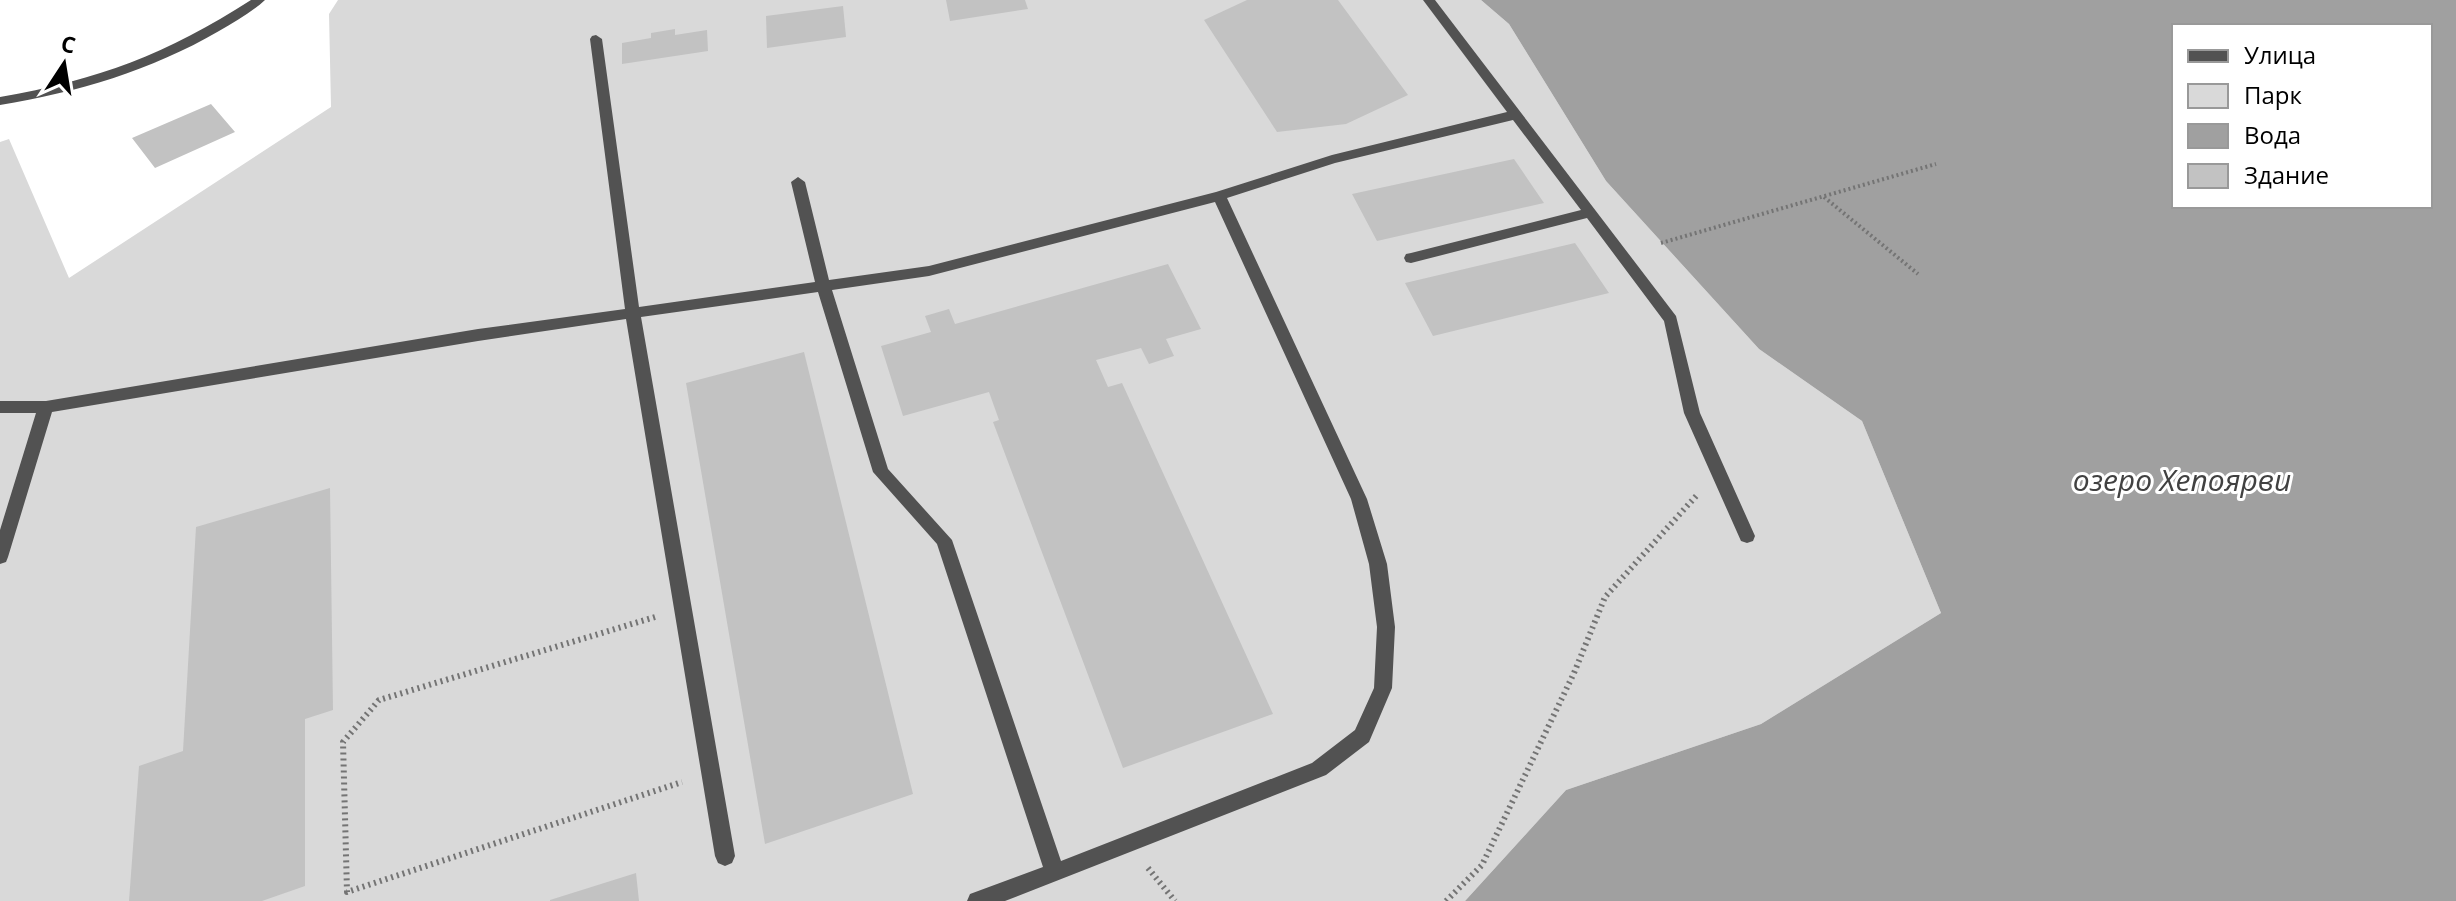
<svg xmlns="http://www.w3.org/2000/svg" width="2456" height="901" font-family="'Open Sans',sans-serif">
	<rect width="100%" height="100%" fill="#fff"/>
	<path fill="#d9d9d9" d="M338,0H1481L1509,24L1606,181L1759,349L1862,421L1941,613L1761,724L1566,790L1465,901H0V142L9,139L69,278L331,107L329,14Z"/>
	<path fill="#a0a0a0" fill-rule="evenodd" d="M1481,0H2456V901H1465L1566,790L1761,724L1941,613L1862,421L1759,349L1606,181L1509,24ZM2174,26H2430V206H2174Z"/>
	<path fill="#c2c2c2" d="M946,0H1025L1028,9L950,21Z
		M1247,0H1338L1408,95L1346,124L1277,132L1204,20Z
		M843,6L846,37L767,48L766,16Z
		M675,29V35L707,30L708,51L622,64V43L651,38V33Z
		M211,104L235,132L155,168L132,138Z
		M1514,159L1544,203L1377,241L1352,194Z
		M1575,243L1609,293L1433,336L1405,283Z
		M1168,264L1201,329L1166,339L1174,356L1149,364L1141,348L1096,360L1108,387L1122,383L1273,714L1123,768L993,422L999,420L989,392L903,416L881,346L931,332L925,316L949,309L955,324Z
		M804,352L913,794L765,844L686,383Z
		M330,488L333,710L305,719V886L262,901H129L139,766L183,751L196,527Z
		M636,873L639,901H550V900Z"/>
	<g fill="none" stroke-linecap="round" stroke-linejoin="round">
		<path stroke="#747474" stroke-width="4" stroke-dasharray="2 3" stroke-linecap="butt" d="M1824,197L1918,274
			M1661,243L1936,164"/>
		<path stroke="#747474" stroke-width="6" stroke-dasharray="2 4" stroke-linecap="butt" d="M655,617L379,700L343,742L347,892L682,782
			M1148,868L1175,901
			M1446,901L1482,865L1574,673L1605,597L1697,495"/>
		<path fill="#525252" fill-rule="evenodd" d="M1423,0H1435L1676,316L1700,413L1755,536L1753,541L1747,543L1741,541L1684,413L1664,321L1587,218L1411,263L1406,262L1404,258L1406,254L1411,253L1581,210L1513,120L1335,163L1227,198L1367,499L1387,564L1395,627L1392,688L1369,742L1326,775L1005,901H967L970,894L1043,867L937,544L873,472L818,292L641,317L735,856L732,863L725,866L718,863L715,856L626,319L478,341L52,412L8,557L6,562L0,564V530L36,413H0V401H46L478,329L625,309L590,39L592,36L596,35L602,39L639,307L815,282L791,182L798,177L805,182L829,280L929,266L1216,192L1332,155L1507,112ZM1215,202L1351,499L1369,564L1377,627L1374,688L1355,730L1312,763L1061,861L952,540L888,469L832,290L929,276Z"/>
		<path fill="#525252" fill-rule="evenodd" d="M251,0H265C252,12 235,22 219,31C150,71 78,92 0,105V97C98,80 167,54 251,0Z"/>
	</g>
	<g text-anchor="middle" stroke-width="6" stroke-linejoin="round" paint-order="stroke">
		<g font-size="30" font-style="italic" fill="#414141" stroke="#fff">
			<text x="2182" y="491">озеро Хепоярви</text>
		</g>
	</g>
	<rect x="2172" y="24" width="260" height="184" fill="#ffffff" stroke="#999999" stroke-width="2"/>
	<rect x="2188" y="50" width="40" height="12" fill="#525252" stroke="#999999" stroke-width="2"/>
	<text x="2244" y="64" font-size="24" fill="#000000">Улица</text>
	<rect x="2188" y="84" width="40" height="24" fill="#d9d9d9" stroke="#999999" stroke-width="2"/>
	<text x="2244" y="104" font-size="24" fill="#000000">Парк</text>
	<rect x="2188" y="124" width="40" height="24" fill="#a0a0a0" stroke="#999999" stroke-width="2"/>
	<text x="2244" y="144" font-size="24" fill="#000000">Вода</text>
	<rect x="2188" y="164" width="40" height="24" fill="#c2c2c2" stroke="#999999" stroke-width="2"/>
	<text x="2244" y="184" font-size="24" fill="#000000">Здание</text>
	<g transform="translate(64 64) rotate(12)" stroke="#ffffff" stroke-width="6" paint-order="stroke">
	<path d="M0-6L14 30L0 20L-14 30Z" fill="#000000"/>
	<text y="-12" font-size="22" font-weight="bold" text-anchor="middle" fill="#000000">С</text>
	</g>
</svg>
